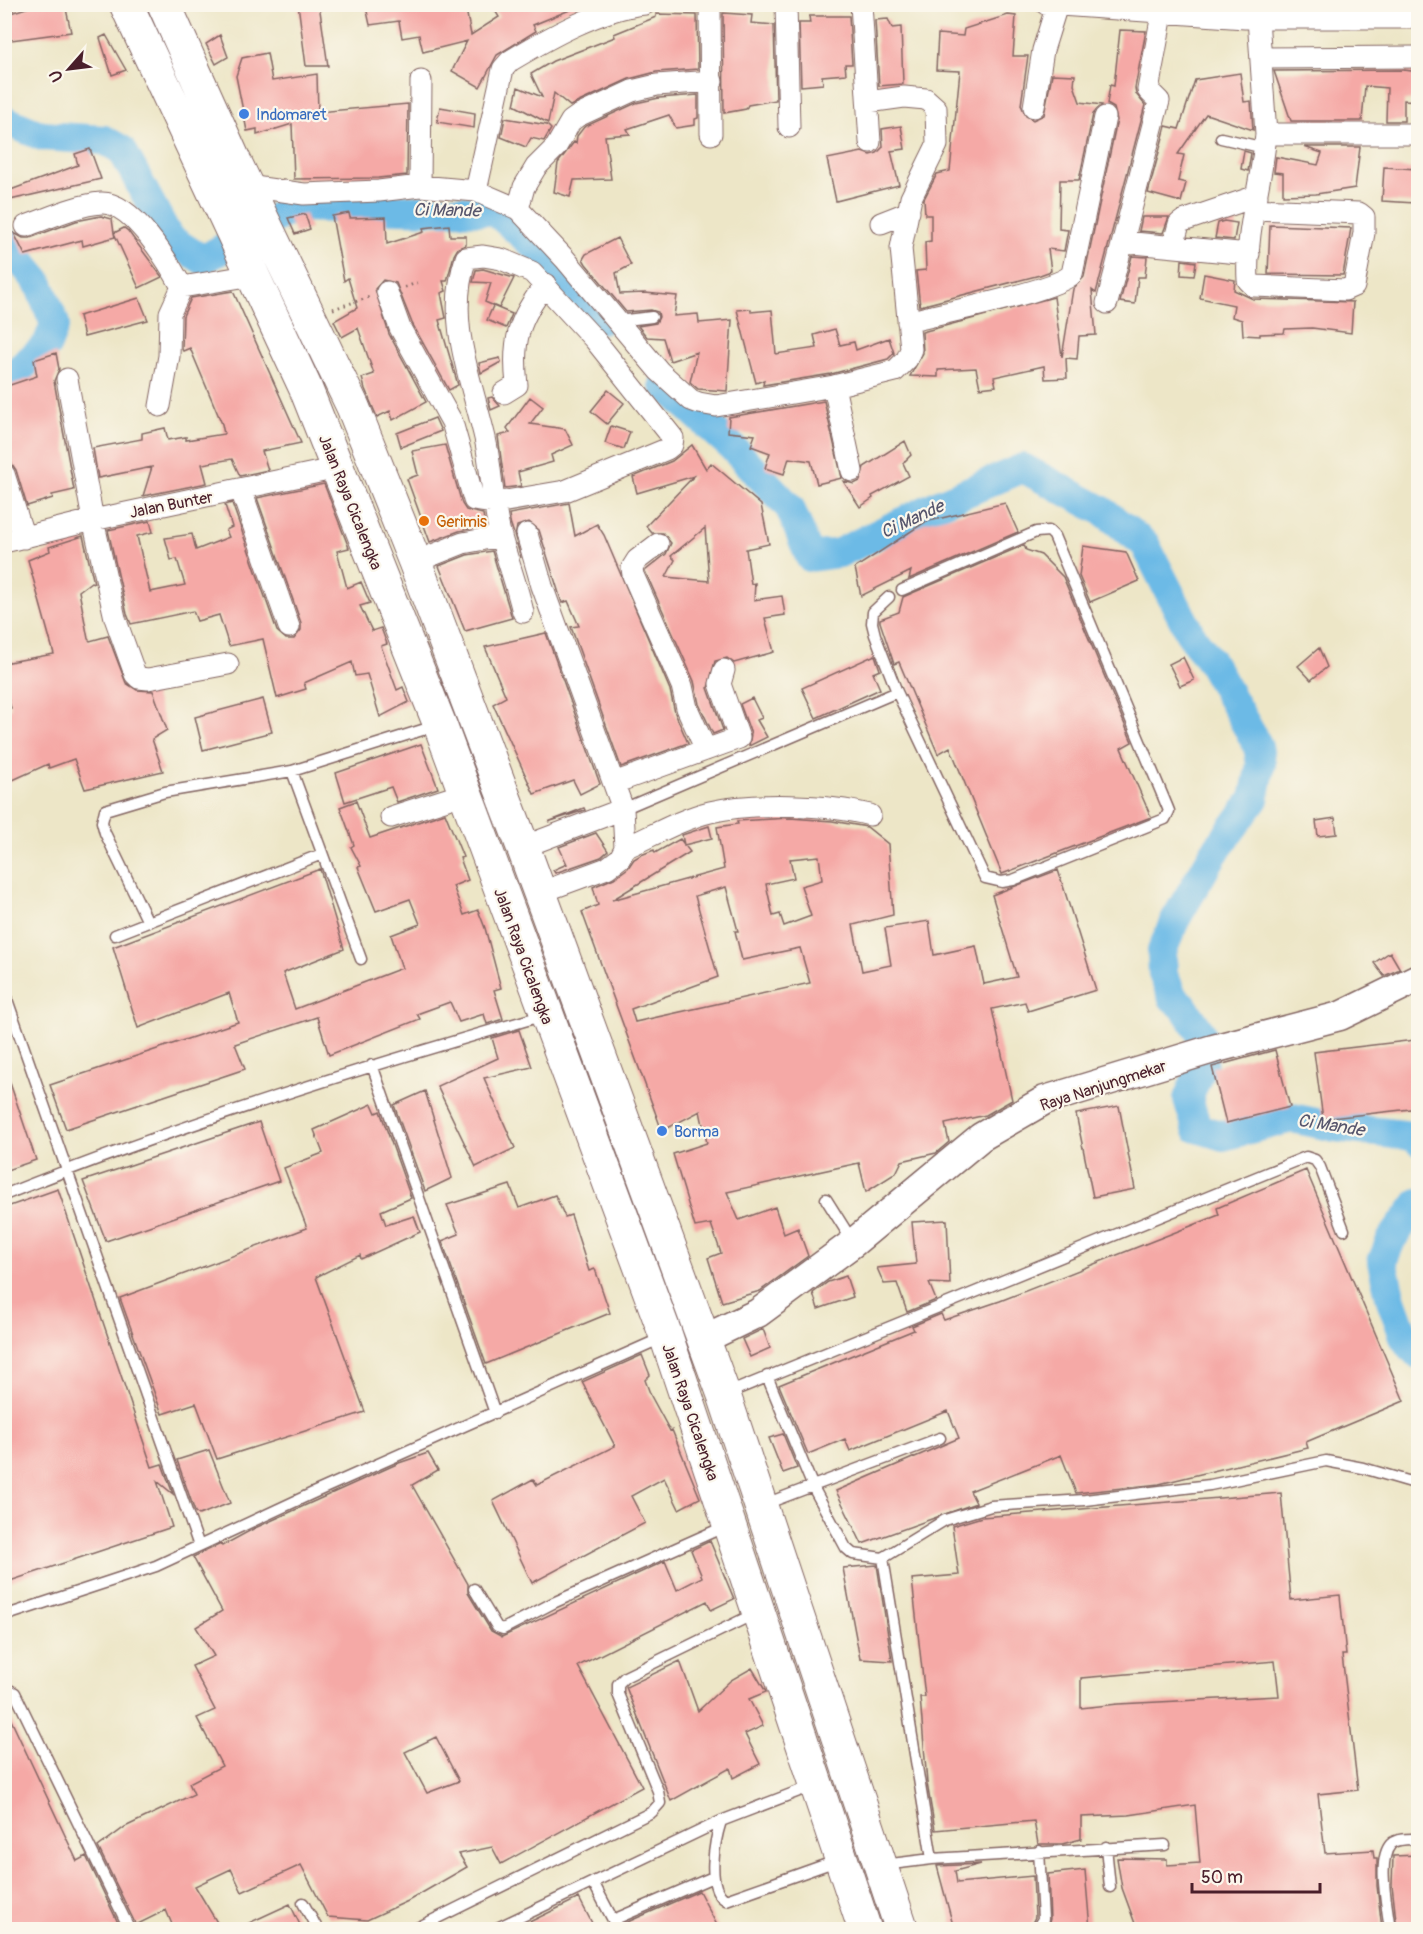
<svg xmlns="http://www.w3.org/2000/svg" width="1423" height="1934" font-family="Pangolin,sans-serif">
	<rect width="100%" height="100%" fill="#fbf7ec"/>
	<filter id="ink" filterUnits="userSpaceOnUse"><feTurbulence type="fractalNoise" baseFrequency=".0167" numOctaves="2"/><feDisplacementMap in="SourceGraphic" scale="12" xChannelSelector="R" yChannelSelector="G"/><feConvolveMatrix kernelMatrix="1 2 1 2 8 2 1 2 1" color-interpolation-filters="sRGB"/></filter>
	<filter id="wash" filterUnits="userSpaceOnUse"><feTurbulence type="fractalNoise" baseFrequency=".008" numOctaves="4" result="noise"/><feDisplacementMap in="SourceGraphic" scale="24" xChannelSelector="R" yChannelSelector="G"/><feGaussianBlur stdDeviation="1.35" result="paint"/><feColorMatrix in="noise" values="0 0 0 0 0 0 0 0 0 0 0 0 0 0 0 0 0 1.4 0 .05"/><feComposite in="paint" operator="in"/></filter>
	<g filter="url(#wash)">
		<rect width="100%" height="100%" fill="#ede6c7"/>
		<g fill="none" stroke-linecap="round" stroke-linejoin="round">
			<path stroke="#6cbae6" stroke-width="30" d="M4,120L42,136L104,140L122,150L169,238L203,260L294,207L495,211L553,262L603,319
				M4,241L38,282L55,324L47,345L4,382
				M664,385L732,447L790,508L810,557L839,553L939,504L1023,468L1103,511L1145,544L1191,635L1211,662L1258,746L1261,764L1254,799L1214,853L1175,920L1162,951L1163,974L1173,998L1183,1006L1201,1033L1203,1062L1188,1099L1197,1128L1223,1136L1292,1118L1335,1127L1412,1136L1418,1141
				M1418,1203L1391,1240L1382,1262L1391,1300L1405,1339L1418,1354"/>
		</g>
		<g id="blocks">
			<path fill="#f5a9a6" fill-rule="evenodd" d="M39,4H65L71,32L4,41V15Z
				M298,4H319L328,66H306Z
				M390,4H465L471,35L499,17L491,4L582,5L533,25L536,31L497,55L480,87L452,71L467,41L423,52L419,35L402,38L399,21L370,25L366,7Z
				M723,13L752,15L751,23L774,25L776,100L748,105L746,109L724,113Z
				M656,14L697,15L698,69L656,72L629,79L570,106L554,93L548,123L514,105L518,87L542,97L531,74L553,61L615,37L614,34L656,17Z
				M1008,15L1016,16L1013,56H1028L1021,105L1026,116L1033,120L1044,115L1052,74L1075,75L1074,85L1080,102L1102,105L1093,114L1079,180H1060L1059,229L1068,230L1064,251L1048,249L1051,271L1040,275L920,306L916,271L926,270L925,242L931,241V215H925L924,199L937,174L950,171L960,71L936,70L938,34L963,36L964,29Z
				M809,16H849L852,64H845L846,74L822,76L823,84L801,86L799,23H810Z
				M888,19L892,28L901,27L903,84L879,86L875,20Z
				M1120,30L1146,31L1135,88L1136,94L1145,105L1096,293L1092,290L1096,335L1079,336L1077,359L1066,358L1067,378L1045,379L1044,366L994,377L996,386L980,388L976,368L938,370V377L910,376L923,353L922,332L1054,297L1062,357L1073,289L1084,277L1117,120L1114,108L1107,104L1110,85L1114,86Z
				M106,35L126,70L112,75L100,38Z
				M220,35L228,57L216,64L206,44Z
				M267,53L272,81L317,74L318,112L408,104L407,175L378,178L294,179L292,124L257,135V129L247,131L236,76L242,58Z
				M1404,70L1419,72V101L1404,100V121H1386L1387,88L1365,86L1362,121H1291L1274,71Z
				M1240,73L1244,102L1251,101L1253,130L1206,114L1178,154L1184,155L1178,181L1186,183L1181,202L1148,193L1166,126L1179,129L1195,80Z
				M698,95V118L695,119V125L676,128L669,115L627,129L630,134L605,136L611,179L574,180L570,197L554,192L558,163L574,142L576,143L577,136L584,127L636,103L659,98Z
				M440,107L475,113L474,128L437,122Z
				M505,118L547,125L551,129L544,141L531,138L526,147L501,137Z
				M901,126L905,149L891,151L899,185L836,201L827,159L862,152L870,155L877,153L883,147L882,129Z
				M1304,147H1360L1355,188L1316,194L1283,195V173L1274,172L1276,157L1318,165L1322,153Z
				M90,149L101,179L10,200L8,191L78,165L75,154Z
				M1244,151L1251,153L1248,171L1241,169Z
				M1384,167L1417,169L1415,203L1382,201Z
				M349,213L350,218L386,217L387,244L424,232L423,228L449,225L450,236H466V245L458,248L454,255L447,281H443L446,291L441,293L446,318L439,320L458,385L449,390L412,323L396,283L383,280L375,289L389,334L426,402L393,420L390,411L377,417L365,389L362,378L374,374L358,328L342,337L334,321L357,308L348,278L344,281L332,216Z
				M305,214L310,229L295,234L288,218Z
				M101,216L112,219L114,233L124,228L128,231L162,277L139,288L114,233L115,237L83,246L82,240L25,255L14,233L23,238H30L76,221Z
				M1142,217H1169L1163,233L1139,231Z
				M1224,221L1237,223L1234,240L1215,238L1218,223Z
				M1270,225L1351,228L1343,275L1268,274Z
				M617,238L631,265L616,273L620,294L645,293L677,296L674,316L698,314L699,323L732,320L727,391L698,389L690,382L697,352L670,361L663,338L647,337L638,326L656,323L659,317L658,312L651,310L626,312L586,264L583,259L586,254Z
				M1132,256L1147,257L1145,277H1138L1135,304L1120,302Z
				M1182,260L1196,262L1194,276L1181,275Z
				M483,269L514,278L499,308L485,302L491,283L473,282L476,270Z
				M1204,274L1235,280L1234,290L1253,299L1353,302L1351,333L1312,328L1285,329L1284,333L1260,334V336L1243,335L1242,320L1232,317L1234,305L1200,298Z
				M233,291L301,443L262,451L268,470L240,476L232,459L202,464L207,483L143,496L152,467L98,478L93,448L142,439V433L165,428L168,440L186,437V440L224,434L222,424L190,348L183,351L182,349L183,316L191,298Z
				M139,298L148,320L84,337L79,316Z
				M493,306L512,314L506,328L487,320Z
				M751,309V312L772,310L776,354L817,348L814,335L835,329L840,345L854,342L856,350L889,338L894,353L888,359L831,374L763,385L764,380L756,383L737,310Z
				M56,353L59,369L54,381L74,490L52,495L53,498L27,506L16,470L12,464L4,462V387L37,376L34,360Z
				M500,358L501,362L481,373L479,363Z
				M608,390L624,403L607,424L591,411Z
				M492,397L500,406L491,410L488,398Z
				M530,397L543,407L530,424L565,429L573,445L551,455L553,462L518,472L521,486L505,488L498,436L510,433L507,428Z
				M824,401L842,478L817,484L811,461L789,458L784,474L765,468L770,453L751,446L755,435L728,432L729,417Z
				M435,418L441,431L401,447L397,433Z
				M611,426L630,432L624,449L605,443Z
				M905,441L911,455L903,463L909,476L872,496L873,498L860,507L843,481L854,484L860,481L864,467Z
				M445,445L462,504L466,510L483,514L485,526L459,531L430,542L407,479L418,475L412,451Z
				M692,445L706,469L711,463L761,505L769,544L746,549L751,584L755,583L754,600L782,596L785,615L765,618L774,652L734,663L727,658L715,661L708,688L723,730L713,734L699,704L694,681L645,571L666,554L671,543L663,533H652L646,526L694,476L637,493L633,477L672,461ZM705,528L709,581L666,577L675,560L671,556Z
				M324,484L349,548L337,551L347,588L361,582L370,603L360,606L372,631L381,628L387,644L381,646L397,690L403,687L409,702L380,717L367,674L355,676L352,662L304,683L306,689L277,698L263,639L229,646L219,615L197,621L193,611L131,624L127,614L108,530L150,521L153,532L137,536L150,592L185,585L177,559L171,560L165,538L192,534L196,550L229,537L226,530L232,527L225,505L232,503L277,631L286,639H294L301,630V623L257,498Z
				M569,503L575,536L597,524L604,535L670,690L675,713L688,743L621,767L571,627L579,626L568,601L562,603L539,530L529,522L517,526L515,537L521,558L514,534L510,522L509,514Z
				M1005,503L1018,532L909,579L911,571L861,596L855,568L925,522Z
				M83,536L94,583L91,582L79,591L88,639L90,641L108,636L126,683L137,690L153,691L167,730L152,739L163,771L85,789L74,759L49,768L48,764L4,784V710L11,708L4,686V663L54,654L28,560L50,551L49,547Z
				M1024,545L1026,550L1041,555L1063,577L1132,742L1121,748L1151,817L1002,874L950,747L938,754L899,662L894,664L880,622V619L899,612L903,597Z
				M1083,546L1126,552L1139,581L1090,602L1079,576Z
				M492,551L512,618L465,631L439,566L467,555Z
				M546,633L600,784L580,794L573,780L534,794L493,704L506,697L485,647Z
				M1319,648L1327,667L1311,680L1298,666Z
				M875,655L880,670L873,673L880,689L816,718L802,688Z
				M1183,657L1194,680L1180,686L1169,664Z
				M752,698L762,718L757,720L767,737L749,746L751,734L740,704Z
				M263,699L272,732L203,750L195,717Z
				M421,744L438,788L397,802L391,787L345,802L336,773Z
				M356,801L370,838L445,813L463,857L460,858L468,880L453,886L464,915L478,910L485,928L501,988L494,990L503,1019L487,1024L484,1014L459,1022L450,1002L417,1014L420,1019L329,1055L317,1017L235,1044L245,1069L66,1129L50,1085L238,1022L229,993L138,1028L113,947L320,869L344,949L283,973L295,1009L402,968L391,935L420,924L410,899L376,911L358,867L361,866L351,847L354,845L340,807Z
				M584,808L585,810L548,822Z
				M790,818L832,821L867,827L888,844L893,915L853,925L862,971L891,965L885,928L929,921L934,955L976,946L984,984L1017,977L992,895L1058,870L1096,990L1028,1011L1025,1002L992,1009L1012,1100L986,1115L945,1124L949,1142L936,1153L902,1161L896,1173L866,1192L859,1163L727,1192L739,1220L775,1207L784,1234L798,1228L808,1256L760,1291L722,1302L708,1258L721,1253L711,1224L695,1227L673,1154L707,1143L700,1111L662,1131L582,912L598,905L593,887L614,878L628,868L634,859L641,855L654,850L655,853L680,839L690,852L612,900L724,869L717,827L738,824L737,821ZM819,856L822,880L801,886L811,916L784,926L780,914L773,916L766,884L794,878L790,859ZM726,887L738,931H735L742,960L800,948L810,983L635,1022L631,1009L718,977L695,896Z
				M1335,818L1337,834L1318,836L1316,821Z
				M709,826L712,838L684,845L682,835Z
				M596,833L608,851L601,857L555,873L553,870L567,864L559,847Z
				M1390,952L1400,969L1384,976L1374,963Z
				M519,1030L532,1067L484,1078L515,1148L476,1167L437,1086L498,1058L492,1038Z
				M1415,1040L1419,1049V1108L1323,1119L1314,1052Z
				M1275,1050L1290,1107L1226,1123L1212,1067Z
				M7,1074L36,1160L4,1171V1075Z
				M425,1091L452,1178L425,1191L394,1105Z
				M372,1104L376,1113L380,1111L411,1198L381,1211L386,1225L414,1216L420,1232L361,1259L360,1255L316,1277L365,1412L217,1459L196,1403L162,1414L120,1298L307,1228L284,1168L323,1153L314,1130Z
				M1119,1106L1135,1189L1093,1197L1076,1114Z
				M259,1122L279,1181L106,1241L83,1181Z
				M1306,1170L1404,1401L1306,1442L1308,1448L1159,1484L1076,1493L1061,1455L970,1491L976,1503L862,1544L836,1491L959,1438L948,1411L850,1451L845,1439L808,1454L779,1385L914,1330L912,1326L941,1314L944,1320L1000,1301L1219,1215L1217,1208Z
				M510,1185L519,1208L555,1195L565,1217L571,1215L589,1271L595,1269L610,1313L486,1364L442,1241L459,1234L447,1205Z
				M58,1189L152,1467L162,1464L173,1494L157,1481L172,1527L4,1583V1208Z
				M947,1220L950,1284L929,1283L936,1300L907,1312L897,1283L884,1284L877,1268L916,1264L912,1222Z
				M846,1276L853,1297L818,1309L813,1293L828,1282Z
				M763,1329L770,1348L750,1357L742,1339Z
				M642,1355L650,1375L645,1380L651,1396L670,1431L672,1430L700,1498L679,1509L664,1478L631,1496L645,1523L532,1583L493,1501L533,1479L537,1485L615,1446L582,1382Z
				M783,1434L797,1468L783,1473L769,1438Z
				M209,1450L230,1503L199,1515L195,1512L177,1460Z
				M428,1453L438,1470L412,1485L468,1584V1593L491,1631L502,1637L665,1561L677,1590L702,1577L691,1550L710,1541L734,1599L711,1610L707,1601L578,1666L642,1787L501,1864L492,1847L459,1854L467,1867L408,1901L367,1920L328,1917L301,1865L242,1892L231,1869L195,1886L221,1929H174L166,1910L136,1925L98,1847L125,1827L194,1794L189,1783L222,1766L197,1718L215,1710L192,1666L214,1656L196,1627L222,1611L193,1557L221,1544L222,1546L255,1528L399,1463ZM436,1737L459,1781L427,1793L405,1752Z
				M1281,1493L1291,1600L1340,1595L1346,1655H1342L1358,1790L1318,1794L1325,1853L1373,1850L1374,1858H1377V1886L1382,1929H1137L1122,1888L1117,1858L1167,1859V1865L1200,1863L1195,1805L1129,1815L1081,1817V1839L1062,1844H1038L1034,1821L935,1830L927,1783L920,1697H925L912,1579L959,1575L952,1526L982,1517ZM1275,1661L1279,1696L1118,1704L1081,1708V1678Z
				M877,1565L892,1661L860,1659L843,1568Z
				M680,1661L698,1711L731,1680L752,1668L766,1692L749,1699L763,1726L745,1734L760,1764L733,1778L730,1768L671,1801L626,1687Z
				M4,1705L77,1861L86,1856L121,1929H4Z
				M1419,1855V1929H1397L1392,1885L1393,1856Z
				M981,1864L955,1871L957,1883L1033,1876L1035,1917L1029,1929H954L937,1866Z
				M1085,1870L1090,1929H1050L1048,1926L1050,1919L1048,1874Z
				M699,1891L719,1929H625L623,1924Z
				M579,1898L595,1929H515Z
				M290,1904L302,1929H236Z"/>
		</g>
	</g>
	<g filter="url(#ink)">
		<use href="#blocks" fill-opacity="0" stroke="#836562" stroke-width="1.5"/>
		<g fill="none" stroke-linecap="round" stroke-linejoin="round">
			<defs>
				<path id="lane" d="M4,8L12,4
					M1221,138L1265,148
					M617,321L652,317
					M889,597L873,612L872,623L875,635L897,692L985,878L1002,882L1013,880L1165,819L1169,811L1167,806L1054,536L1049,531L1036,532L902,590
					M292,771L361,959
					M623,809L897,692
					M148,922L105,833L102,822L105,810L165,792L292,771L435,726
					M115,935L322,854
					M4,991L199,1546
					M372,1065L495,1413
					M4,1195C181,1124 363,1067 545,1015
					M826,1199L853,1242
					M767,1376L813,1487L846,1548L853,1554L883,1558
					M728,1393L1306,1157L1315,1160L1320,1167L1344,1230
					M765,1504L940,1438
					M474,1589L497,1627L503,1629L553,1603L726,1526
					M4,1616L156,1566L313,1493L664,1337
					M4,1687L15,1693L130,1930
					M721,1821C715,1840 705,1888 726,1900L839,1860
					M1106,1847L1110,1887
					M932,1859L883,1558L945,1520L991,1506L1085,1500L1210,1485L1326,1461L1363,1468L1418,1484
					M883,1865L932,1859L1165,1845
					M593,1882L613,1920
					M303,1903L318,1930
					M413,1930L652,1812L660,1803L658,1791L618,1694V1684L625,1677L754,1614
					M493,1930L721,1821L812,1786
					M618,1930L613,1920L713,1877
					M1036,1930L1043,1919L1039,1851
					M1390,1930C1388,1909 1376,1860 1391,1844C1397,1838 1410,1839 1418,1839"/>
				<path id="street" d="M710,4L711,134
					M786,4L789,127
					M861,4L870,142
					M1046,4L1245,18H1418
					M1262,58L1418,57
					M1034,107L1043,50L1057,5
					M1266,134H1418
					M247,186L304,194L379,191L420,186L476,191L518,209L565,259L659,371L691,400L699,403L716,406L834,386L895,371L907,359L911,349L901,248L911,198L937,145L936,108L926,99L904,97L868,102
					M420,186L421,81
					M476,191L503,69L510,61C548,38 601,8 645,4
					M518,209L524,187L536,167L556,147L571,121L578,116L632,91L657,85L712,81
					M1254,209L1359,213L1364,217V233L1354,286L1345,290L1254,286L1248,280C1245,231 1262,182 1266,134L1258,18
					M881,223L909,212
					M26,226C49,218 76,205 101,203C132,201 169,263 182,287L170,313L169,356L160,406
					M1123,242L1249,254
					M1173,246L1179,224L1183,221L1257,196
					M182,287L253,275
					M387,292L400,328L452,422L474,500L495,503L565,491L667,449L672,445L673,438L595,340L532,272L501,259L483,256L466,258C445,320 471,378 485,438C492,470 492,505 501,537C508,562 517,586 523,612
					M1107,303L1159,101L1148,90L1162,14
					M908,322C937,314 1057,291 1072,274L1105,117
					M67,379L93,520L115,618L135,674L139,678L148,679L228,664
					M834,386L852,471
					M504,393L517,385C512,341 518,319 546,284
					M4,474L24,538
					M241,490L289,627
					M527,534L542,586L623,809L625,848L620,858L607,868L539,893
					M4,542L93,520L338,468
					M658,544L637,560L632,568L633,575L682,686L687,708L706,750
					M415,562L463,543L501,536
					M614,783L739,738L720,684L724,670
					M391,817L466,793
					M523,847L623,809
					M625,848C652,836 681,819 710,812C753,802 828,804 870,815"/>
				<path id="secondary" d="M704,1339L758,1313L853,1243L981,1137L1045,1100L1213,1049L1340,1016L1418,978"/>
				<path id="highway" d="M126,4L305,387L440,725L666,1336L865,1930
					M164,4L234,160L353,407L415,562L523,847L724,1395L902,1930"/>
			</defs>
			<use href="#lane" stroke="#836562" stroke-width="13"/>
			<use href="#street" stroke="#836562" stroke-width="23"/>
			<use href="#secondary" stroke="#836562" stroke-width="31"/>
			<use href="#highway" stroke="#836562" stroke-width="35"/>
			<path stroke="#836562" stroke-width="3" stroke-dasharray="1.5 4.5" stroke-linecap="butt" d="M405,287L417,283
				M333,309L370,297"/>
			<use href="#lane" stroke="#fff" stroke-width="10"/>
			<use href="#street" stroke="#fff" stroke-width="21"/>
			<use href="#secondary" stroke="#fff" stroke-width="28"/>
			<use href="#highway" stroke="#fff" stroke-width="33"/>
		</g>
	</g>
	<g fill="#3f7fe0" stroke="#fbf7ec" stroke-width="2">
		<circle cx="244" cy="114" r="6"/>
		<circle cx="662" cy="1131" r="6"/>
	</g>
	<circle fill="#e8710a" stroke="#fbf7ec" stroke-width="2" cx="424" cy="521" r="6"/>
	<g text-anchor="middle" stroke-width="4.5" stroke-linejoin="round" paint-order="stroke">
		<g font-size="16" fill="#366cbe" stroke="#fbf7ec" text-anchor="start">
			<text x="256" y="120">Indomaret</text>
			<text x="674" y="1137">Borma</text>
		</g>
		<g font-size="16" fill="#4a1f2b" stroke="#fbf7ec">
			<text transform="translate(351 502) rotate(68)" y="6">Jalan Raya Cicalengka</text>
			<text transform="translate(171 504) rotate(-11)" y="6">Jalan Bunter</text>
			<text transform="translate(524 956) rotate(70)" y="6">Jalan Raya Cicalengka</text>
			<text transform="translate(1103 1085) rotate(-18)" y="6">Raya Nanjungmekar</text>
			<text transform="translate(691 1412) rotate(71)" y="6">Jalan Raya Cicalengka</text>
		</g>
		<g font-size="16" fill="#c56008" stroke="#fbf7ec" text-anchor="start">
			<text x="436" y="527">Gerimis</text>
		</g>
		<g font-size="18" font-style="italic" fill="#56556c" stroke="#fbf7ec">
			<text transform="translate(447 210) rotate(1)" y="6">Ci Mande</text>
			<text transform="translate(912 519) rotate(-25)" y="6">Ci Mande</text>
			<text transform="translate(1331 1125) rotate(9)" y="6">Ci Mande</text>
		</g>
	</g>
	<rect width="1423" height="1934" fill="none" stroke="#fbf7ec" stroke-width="24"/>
	<g transform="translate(69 69) rotate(242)" stroke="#fbf7ec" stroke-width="4.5" paint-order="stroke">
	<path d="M0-4.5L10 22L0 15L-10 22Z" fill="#4a1f2b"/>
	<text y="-9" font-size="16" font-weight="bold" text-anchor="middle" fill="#4a1f2b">U</text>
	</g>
	<path d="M1192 1883v9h128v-9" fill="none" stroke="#4a1f2b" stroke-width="3"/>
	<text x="1201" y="1883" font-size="18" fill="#4a1f2b" stroke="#fbf7ec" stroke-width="4.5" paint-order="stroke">50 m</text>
</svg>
